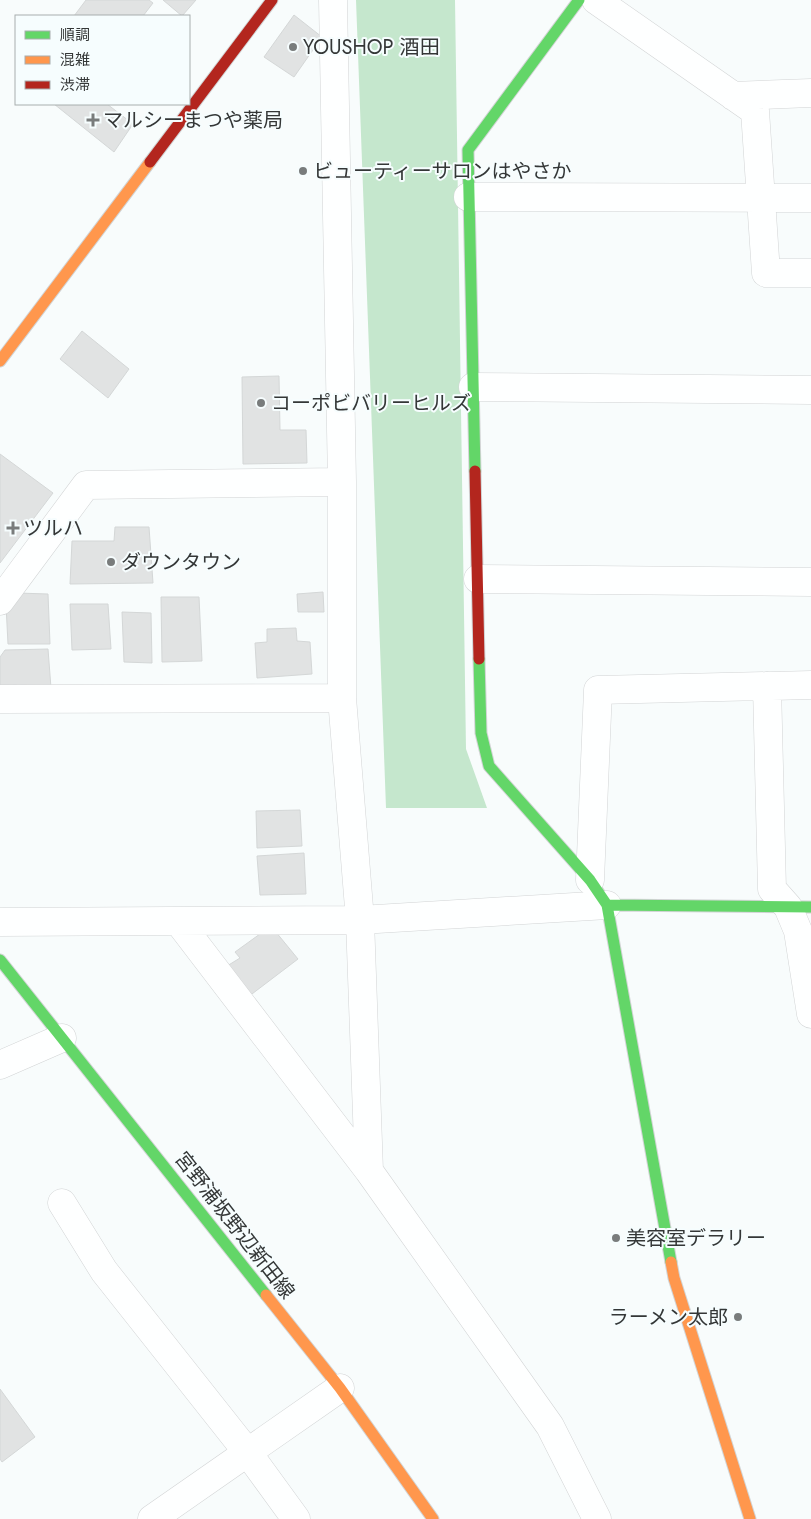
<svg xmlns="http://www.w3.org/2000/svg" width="811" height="1519" font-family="Jost,'Noto Sans JP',sans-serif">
	<rect width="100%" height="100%" fill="#f8fcfc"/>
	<path fill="#c5e7cd" d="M356,0H455L466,749L487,808H386Z"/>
	<path fill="#e1e3e3" stroke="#d4d7d7" d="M86,0H149L153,3L143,16H74Z
		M163,0H196L182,16Z
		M294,15L322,37L294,77L264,57Z
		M54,104H107L133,124L114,152Z
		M82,331L129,369L108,398L60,359Z
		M279,376L280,430H306L307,463L243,464L242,377Z
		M0,454L53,493L0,563Z
		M115,527H149L153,583L70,584L72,541H114Z
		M323,592L324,612H298L297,594Z
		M17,593L48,594L50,644H8L6,605Z
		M161,597H199L202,661L162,662Z
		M70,604H108L111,649L72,650Z
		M122,612L151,613L152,663L124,662Z
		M296,628L297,641L310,642L312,674L257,678L255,643L267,642V629Z
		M48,649L51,688L0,690V657L5,650Z
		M300,810L302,846L257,848L256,811Z
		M304,853L306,894L260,895L257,856Z
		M271,926L298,959L248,997L227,966L240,958L235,952Z
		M0,1389L35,1437L2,1462L0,1459Z"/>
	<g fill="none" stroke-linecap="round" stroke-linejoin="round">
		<defs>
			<path id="street" d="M333,0L342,482V698L360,920L369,1171L550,1426L597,1519
				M596,0L755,111L766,273H811
				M733,96L811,93
				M468,197L811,198
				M473,387L811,390
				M478,579L811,582
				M0,601L86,485L342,482
				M767,686L772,889L788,907L798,931L811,1014
				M0,699L342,698
				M590,880L598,690L811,685
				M178,921L369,1171
				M0,922L360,920L607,905
				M0,1065L62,1038
				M62,1203L104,1271L248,1453L296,1519
				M152,1519L340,1388"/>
			<path id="fast" d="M475,471L468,150L579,0
				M479,659L481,733L489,766L590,880L607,905L671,1262
				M607,905L811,907
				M0,960L266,1295"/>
			<path id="slow" d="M0,361L150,162
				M671,1262L674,1278L750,1519
				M266,1295L340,1388L433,1519"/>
			<path id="jam" d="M150,162L272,0
				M475,471L479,659"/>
		</defs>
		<use href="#street" stroke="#d2d4d5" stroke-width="29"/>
		<use href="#fast" stroke="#d2d4d5" stroke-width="13"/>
		<use href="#slow" stroke="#d2d4d5" stroke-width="13"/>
		<use href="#jam" stroke="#d2d4d5" stroke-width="13"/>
		<use href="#street" stroke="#feffff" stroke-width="28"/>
		<use href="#fast" stroke="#63d668" stroke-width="11"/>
		<use href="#slow" stroke="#ff974d" stroke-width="11"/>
		<use href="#jam" stroke="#b3261e" stroke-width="11"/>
	</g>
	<g fill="#797c7c" stroke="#f6fdfe" stroke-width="2">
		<circle cx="293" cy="47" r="5"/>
		<path d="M90.5 112.5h5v5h5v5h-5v5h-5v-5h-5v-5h5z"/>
		<circle cx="303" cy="171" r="5"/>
		<circle cx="261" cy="403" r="5"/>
		<path d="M10.5 520.5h5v5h5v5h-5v5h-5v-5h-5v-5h5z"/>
		<circle cx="111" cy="562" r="5"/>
		<circle cx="616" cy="1238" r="5"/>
		<circle cx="738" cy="1317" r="5"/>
	</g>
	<g text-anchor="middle" stroke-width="4" stroke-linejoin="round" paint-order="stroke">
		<g font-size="20" fill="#343737" stroke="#f6fdfe" text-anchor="start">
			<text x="303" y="54">YOUSHOP 酒田</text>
			<text x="103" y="127">マルシーまつや薬局</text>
			<text x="313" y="178">ビューティーサロンはやさか</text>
			<text x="271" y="410">コーポビバリーヒルズ</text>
			<text x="23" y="535">ツルハ</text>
			<text x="121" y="569">ダウンタウン</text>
			<text x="626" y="1245">美容室デラリー</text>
			<text x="728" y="1324" text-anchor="end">ラーメン太郎</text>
		</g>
		<g font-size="20" fill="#343737" stroke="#f6fdfe">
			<text transform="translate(235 1225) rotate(52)" y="7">宮野浦坂野辺新田線</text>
		</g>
	</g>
	<rect x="15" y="15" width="175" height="90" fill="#f6fdfe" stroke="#a8aeae"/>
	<rect x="25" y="31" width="25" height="8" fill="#63d668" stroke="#a8aeae"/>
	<text x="60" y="40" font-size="15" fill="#343737">順調</text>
	<rect x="25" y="56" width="25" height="8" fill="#ff974d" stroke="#a8aeae"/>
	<text x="60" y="65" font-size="15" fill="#343737">混雑</text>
	<rect x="25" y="81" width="25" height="8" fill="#b3261e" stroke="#a8aeae"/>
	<text x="60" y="90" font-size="15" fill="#343737">渋滞</text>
</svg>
